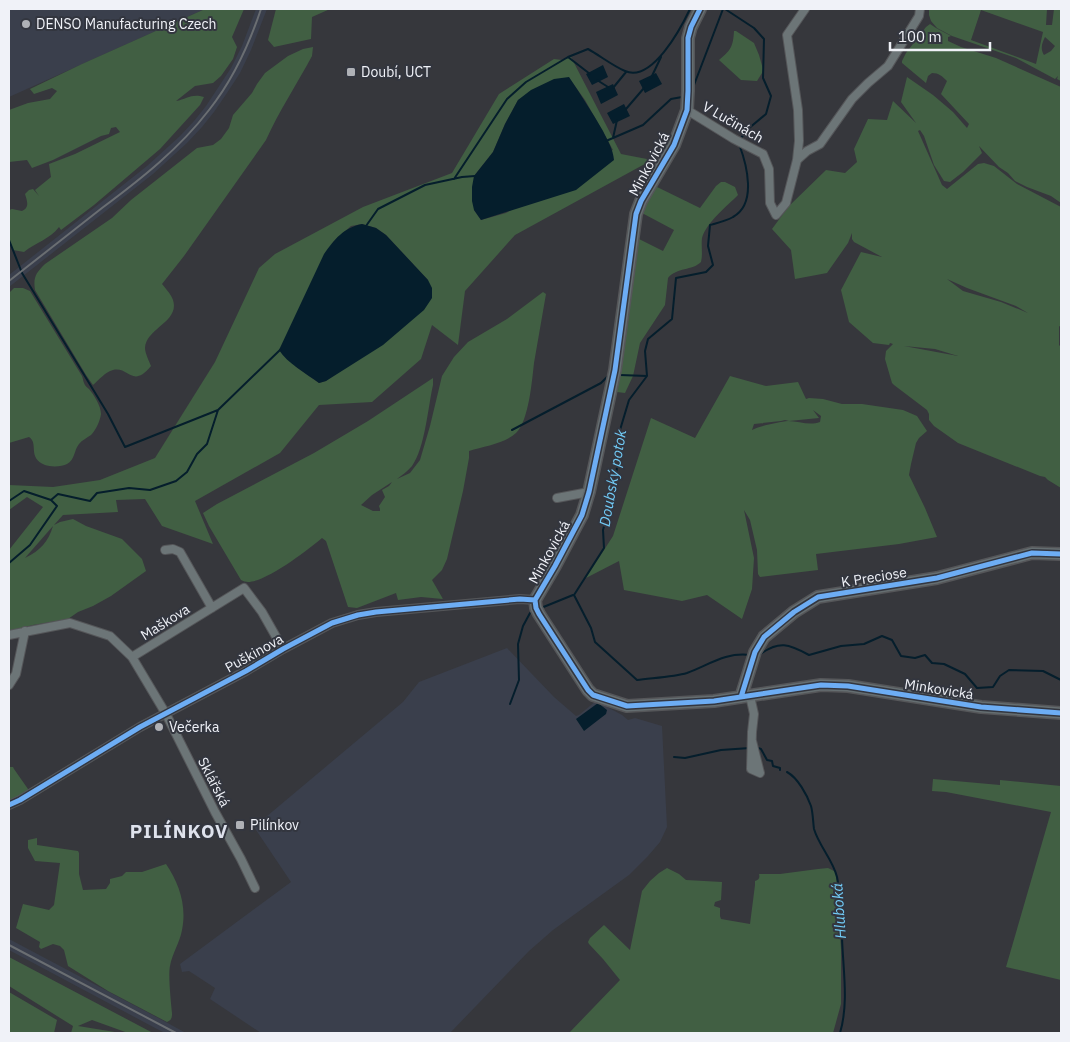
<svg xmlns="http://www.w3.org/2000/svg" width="1070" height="1042" font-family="'IBM Plex Sans',sans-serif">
	<rect width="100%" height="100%" fill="#36373c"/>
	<path fill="#3a3f4c" d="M9,9H205L9,97Z
		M256,9H267L251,50L240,73L227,93L214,112L202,127L187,143L153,174L9,287V275L147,166L180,136L194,121L206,106L231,68L242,46Z
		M507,648L554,697L576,716L579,715L596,701L622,715L628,720L635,718L662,726L667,827L660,842L648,856L629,875L553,930L529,951L450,1033H261L210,999L215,988L189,971L182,972L180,964L291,882L254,827L403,702L419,682Z
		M9,939L162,1020L186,1033H165L157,1029L9,950Z"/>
	<path fill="#415f43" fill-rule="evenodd" d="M205,9H244L232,37L237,47L233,59L221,76L213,83L195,86L176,101C187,99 192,93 204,97L200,105L160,149L94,205L61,230L59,227C50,239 35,243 24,252L13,250L9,239V210L12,209L22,211C30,207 27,201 25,194L29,190L33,189L39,196L35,190L51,177L49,164L75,154L120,132L116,127L111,128L109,134L101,136L53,160L32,168L27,160L9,162V110L28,103L50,99L57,91L52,88L34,94L30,89L82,64Z
		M276,9H330L312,17L311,39L274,47L268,40Z
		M929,9H1047L1046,25H1052L1054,9H1061V81L1057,79L1058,76L1055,79L1016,58L952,36L937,28L931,21L929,15ZM981,10L1043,32L1036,64L971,40ZM1045,37L1055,46L1051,51L1044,55C1040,49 1042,43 1045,37Z
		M930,24L936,28L951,36L948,37V41L961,47L996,58L1061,87V203L1051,196L1027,187L1015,181L1008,173L999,167L979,146L982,153L963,172L950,182L944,181L934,165L924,136L920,130L918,131L942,185L947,189L978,164L984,163L994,166L1017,184L1061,207V327L1059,326V346L1061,344V488L1048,480L1045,477L1040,476L958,443L934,426L929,420V414L927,410L894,385L892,383L885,359L886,351L893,344L890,343L889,345L873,343L849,322L841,290L861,252L882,257L854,242L852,239V233L848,243L827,273L795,279L791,250L772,229L789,206L826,170L845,173L857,162L854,149L868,119L887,120L893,101L916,123L901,102L907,77L933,95L953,112L967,128L969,124L941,94L947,81C942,76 939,73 932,73L928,76L926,83L902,63V61L906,53L926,27ZM947,279L967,288L1016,306L1028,313L1001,302L963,291ZM904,346L935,349L958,356Z
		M734,31H736L754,43L759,55L763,69L762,73L757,81L741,80L719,60C731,50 733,47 734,31Z
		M313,47L312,56C297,84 279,111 266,140L184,256L162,284C165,288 171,294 173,300C180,322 146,328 145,348C145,353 149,361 151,366C132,389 129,366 113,370C105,372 99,380 93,385L86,375L35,290C33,277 36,273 45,264L112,218L131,200L197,148L213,145L221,139L229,128L233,115L252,93L257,84L265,73L288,56L303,49Z
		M571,57L621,154L652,160L515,235L465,291L458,345L432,325L421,359L372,402L319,405L280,453L195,501L213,544L162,526L145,499L116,500L118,512L63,515L54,525L60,522L73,519L86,526L122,539L142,559L146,571L111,596L93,606L78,612L68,619L33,625L9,631V550L43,507L27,497L9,510V485L53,487L100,480L155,458L215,362L259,268L275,254L363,207L452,173L499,94L554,59L562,60ZM569,78L585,100L613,150L506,213L481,220L474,210V176L493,152L505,124L518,100ZM362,224L376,228L386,235L428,280L326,381L319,383L295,366L333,242L351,226ZM53,526C48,542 41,550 25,558Z
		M721,182H725L735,187L738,195C727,206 706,223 702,238C701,246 703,254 701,262C692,271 677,267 668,278L665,305L640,343L633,376L625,393L617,392L635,247L638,245L639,239L663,251L674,230L642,213L655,186L700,208L716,186Z
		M14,288H23L30,291L82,376C83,378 83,381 84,383C85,386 87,387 89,389C94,395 101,406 101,414C100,421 96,430 91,435C87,438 82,440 79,444C74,450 75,460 67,464C62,467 50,467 45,465C27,458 39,443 29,437L9,443V293Z
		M543,292L546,294C542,317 538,340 534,363C532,380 529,421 516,433C504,444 484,446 469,451V458L463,491L447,559L442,570L432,580L443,599L421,597L398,600L396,593L357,608L348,607L326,541L322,538C308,550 266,582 248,582C246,582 243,581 241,580L209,526L203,513L217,504L314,453L368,421L433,378V385C428,407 425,448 412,466C408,471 402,475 397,479L410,473L420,460L430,426L442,376L454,357L468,342L507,319ZM392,482L389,486L382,490L385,497L379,506L380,509V511H373L361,505L372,495Z
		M730,376L766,386L798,382L806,399L809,398L823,399L842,404H862L903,410L917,416L927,431L919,438L916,443L911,464L909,475L925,508L937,537L899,544L816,554L818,570L760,577L758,574L757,550L750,520L744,510L754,558L752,589L742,619L707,595L682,601L624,590L619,561L586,578L613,536L651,418L695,438ZM813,410L821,416L820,422C809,426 799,421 788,421C779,422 759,426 752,430L754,424L781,421L785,420L789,421L819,418Z
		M9,767H13L14,769L28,789L27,792L9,801Z
		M933,779L1000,785V780L1061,786V980L1006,967L1051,812L946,792L932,791Z
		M37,838V845L78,851L79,853V874L83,890L106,889L110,883V879L122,876L126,872H142L166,864C179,883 187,906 182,930C180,942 172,954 170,966C168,975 171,1003 172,1013C172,1017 172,1020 167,1022L108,991L68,966L64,950L60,946L53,944L41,949L39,947L40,942L16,928L23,904L49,910L54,905L60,863L35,861L28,848V840Z
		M667,868L679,874L686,880L722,882L721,900L715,902L714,906L720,908V916L721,919L750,924L755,885V881C759,880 760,878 759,874H780L818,869L828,868L836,872L841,949V1004L833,1033H569L620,980L603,959L589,944L588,942L590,938L604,925L630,950L642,891L650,881L659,873Z
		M9,957L153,1033H128L92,1020L78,1026L121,1033H71L73,1026L9,986Z
		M9,992L57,1020L54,1033H9Z"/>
	<path fill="#051e2c" d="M603,65L608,77L592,85L586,74Z
		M656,73L662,84L645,93L639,81Z
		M569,77C581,95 592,112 603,131C608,141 613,149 614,160L576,190L481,220L474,210L472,201V187L474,176L493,152L505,124L518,100L531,90L554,79Z
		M613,84L618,95L601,104L596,92Z
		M624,104L630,116L613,124L607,113Z
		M362,224L376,228L386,235L428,280L432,288V298L424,310L383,345L326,381L319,383C307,374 287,363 279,350L324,254C335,239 343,228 362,224Z
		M598,703L607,710L606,714L584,731L576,719Z"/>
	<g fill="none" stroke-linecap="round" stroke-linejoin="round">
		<path stroke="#051e2c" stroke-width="2" d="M725,9L754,28L764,39L763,78L771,96L766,114L748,129L741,138
			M568,57L590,74
			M651,78L661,57
			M597,80L608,87
			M694,85L723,9
			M613,88L626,72
			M626,109L644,88
			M613,138L617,120
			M606,141L643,125L671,99L682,97
			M739,144C747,165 757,204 733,217C726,221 717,223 710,225L708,246L713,265L706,272L676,278L672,319L648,339L645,351L647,376L629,400L620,430V452L611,500L603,530L604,548L574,595L591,628L595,642L637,680C651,678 674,677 687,673C709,665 725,652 750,655
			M454,179L507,99L526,82L568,57L588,49C599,55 613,66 625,71C652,83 681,28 690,9
			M366,226L378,209L425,185L462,177L475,176
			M9,240L22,273L108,414L125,447L218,410
			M620,375L647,376
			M512,430L601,383L609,375
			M9,501L24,491L51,500
			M9,563L30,545L57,506L51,500L58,494L90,501L97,493L129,488L150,490L176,481L187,472L197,454L207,444L218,410L281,349
			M541,608L573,595
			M759,655C779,640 789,644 809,655L841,646L864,644L882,636L892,640L901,656L915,658L925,655L932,663L944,664L965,674L977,688L993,687L1000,676L1009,670L1043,671L1061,680
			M510,704L519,680L518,644L523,626L530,613
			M758,748L761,749L767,760L772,761L773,766L780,768V770
			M674,757L685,758L721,750L750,748
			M787,772C798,778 807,795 811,806C813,813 813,822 814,829C819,846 833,860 837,877C841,897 841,918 842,938C843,969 849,1003 840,1033"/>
		<defs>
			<path id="street" d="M687,110L734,139L763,154L769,169L770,203L776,215L786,203L797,160L799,141L798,110L787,35L805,9
				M797,160L807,151L820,144L852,99L868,83L888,66L919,16L920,9
				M557,498L589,492
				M165,550L173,549L180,552L212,608
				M9,635L70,623L110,636L132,657L166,714L215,812L241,859L255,888
				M132,657L244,588L262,612L283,649
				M9,685L16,674L25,631
				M750,696L754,714L752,732L751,769L760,773L752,741
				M9,805L20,800L140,727L246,671L283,649L332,623L358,615L376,612L520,599L535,600"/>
			<path id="secondary" d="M700,9L691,27L688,38V91L687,110L674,145L641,201L636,214L615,370L589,492L582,515L555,566L535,600L536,608L539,614L588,690L593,695L627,706L714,701L821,685L848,686L981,707L1061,713
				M741,697L755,652L764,637L794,612L818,597L937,578L1032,553L1061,554"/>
		</defs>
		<use href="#street" stroke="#555659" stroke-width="10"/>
		<use href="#secondary" stroke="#555659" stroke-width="14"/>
		<use href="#street" stroke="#6c7577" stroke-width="8"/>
		<use href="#secondary" stroke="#656e71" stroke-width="11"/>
		<path stroke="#6a6e72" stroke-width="2" d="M9,281C40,257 71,232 102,208C141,179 179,149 209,110C233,80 249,45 261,9
			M9,945L176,1033"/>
		<defs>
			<path id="cycleway" d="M700,9L691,27L688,38V91L687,110L674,145L641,201L636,214L615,370L589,492L582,515L555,566L535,600L536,608L539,614L588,690L593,695L627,706L714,701L821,685L848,686L981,707L1061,713
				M741,697L755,652L764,637L794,612L818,597L937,578L1032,553L1061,554
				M9,805L20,800L140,727L246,671L283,649L332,623L358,615L376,612L520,599L535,600"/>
		</defs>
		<use href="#cycleway" stroke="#33363f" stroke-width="8"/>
		<use href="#cycleway" stroke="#6dadf4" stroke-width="5"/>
	</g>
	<g fill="#afb1b6" stroke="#33363f" stroke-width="2">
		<circle cx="26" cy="24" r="5"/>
		<rect x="346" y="67" width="10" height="10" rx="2.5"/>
		<circle cx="159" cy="727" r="5"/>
		<rect x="235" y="820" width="10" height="10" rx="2.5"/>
	</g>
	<g text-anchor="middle" stroke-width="4" stroke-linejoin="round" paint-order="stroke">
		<g font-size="14" fill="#f0f2f8" stroke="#33363f" text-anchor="start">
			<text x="36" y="29">DENSO Manufacturing Czech</text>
			<text x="361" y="77">Doubí, UCT</text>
			<text x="169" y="732">Večerka</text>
			<text x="250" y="830">Pilínkov</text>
		</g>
		<g font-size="14" fill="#f0f2f8" stroke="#33363f">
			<text transform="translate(733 122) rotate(30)" y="5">V Lučinách</text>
			<text transform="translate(649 164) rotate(-62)" y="5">Minkovická</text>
			<text transform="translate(549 552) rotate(-61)" y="5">Minkovická</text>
			<text transform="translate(874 577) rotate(-9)" y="5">K Preciose</text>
			<text transform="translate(165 622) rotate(-32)" y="5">Maškova</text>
			<text transform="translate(254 653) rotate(-29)" y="5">Puškinova</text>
			<text transform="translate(939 689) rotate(9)" y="5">Minkovická</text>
			<text transform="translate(214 782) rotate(63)" y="5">Sklářská</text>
		</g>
		<g font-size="15" font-style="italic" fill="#72cbf6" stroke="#33363f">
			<text transform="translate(613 478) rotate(-80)" y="5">Doubský potok</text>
			<text transform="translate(839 911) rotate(-94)" y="5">Hluboká</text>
		</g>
		<g font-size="19" font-weight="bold" letter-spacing="1" fill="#dee2ed" stroke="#33363f">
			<text x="179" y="838">PILÍNKOV</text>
		</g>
	</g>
	<rect width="1070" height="1042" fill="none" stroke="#f0f2f8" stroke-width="20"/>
	<path d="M890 42v8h100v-8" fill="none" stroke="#f0f2f8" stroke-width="2.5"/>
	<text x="898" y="42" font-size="15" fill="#f0f2f8" stroke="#33363f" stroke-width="4" paint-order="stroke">100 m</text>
</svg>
